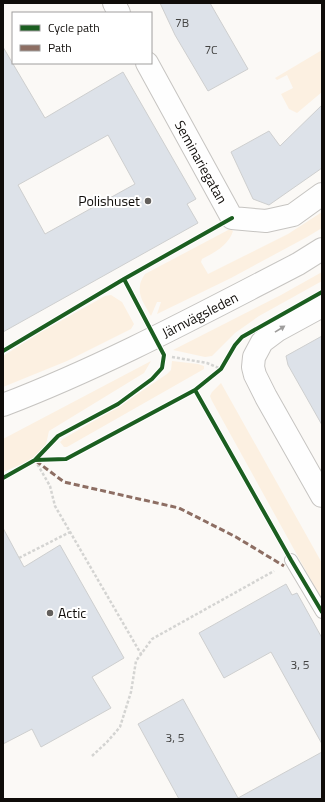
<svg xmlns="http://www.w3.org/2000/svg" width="325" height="802" font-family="'Titillium Web',sans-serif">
	<rect width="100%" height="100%" fill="#fbf9f6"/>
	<path fill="#fcf0e1" d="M322,50V92L297,113L289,109L281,94L293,88L287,75L277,80L275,78Z
		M322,212V228L307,237L231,278L157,314L161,302H157L151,316C146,307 138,297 140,286C140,282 143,277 145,274L230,229L233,231C229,245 214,253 202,259L201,262L208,274L288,234Z
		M322,272V281L259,316L235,333L212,356L205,357L173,350L281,295Z
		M111,295L122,302L134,324L131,329L67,361L3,387V356L41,332L105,296Z
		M151,361L144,373L49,431L44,453L41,456L3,472V439Z
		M172,361L198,364L204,366V369L67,447H64L60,442L63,439L121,405L167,374L171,370Z
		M221,383L322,563V600L212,401L210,396L212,392Z"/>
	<path fill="#dde2e9" stroke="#cecfcf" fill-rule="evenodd" d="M160,3H210L248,69L208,91L175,35Z
		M3,47L45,118L123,72L196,199L187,204L198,223L3,332ZM108,135L135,184L45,234L18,185Z
		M322,105V168L269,205L253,199L231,152L269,131L280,146Z
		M322,336V425L288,365L286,356Z
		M3,528L24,567L60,545L124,658L92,677L111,708L41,747L32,729L3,744Z
		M286,584L292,595L297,593L322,638V744L271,652L224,678L199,633Z
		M183,699L238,798L322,752V799H179L138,724Z"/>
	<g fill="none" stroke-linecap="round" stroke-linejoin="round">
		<defs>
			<path id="service" d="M291,560L322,612"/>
			<path id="minor" d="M114,3L119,13
				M147,63L232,218L266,221L293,215L322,194
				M322,306L278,330L262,342L254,357L253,367L255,375L266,397L322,496"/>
			<path id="trunk" d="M3,405C105,366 201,314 298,264L322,249"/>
		</defs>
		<use href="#service" stroke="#c6c4c1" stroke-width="14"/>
		<use href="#minor" stroke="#c6c4c1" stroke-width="24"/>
		<use href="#trunk" stroke="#c6c4c1" stroke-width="24"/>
		<path stroke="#d4d4d2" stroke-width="2.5" stroke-dasharray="3 2" stroke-linecap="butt" d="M172,357L207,363L221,369
			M195,390L281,543
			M35,460L50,486L55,506L141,654
			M19,558L70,532
			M92,756L107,742L120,727L131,692L136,661L152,639L274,571"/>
		<use href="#service" stroke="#fefefe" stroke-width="12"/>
		<use href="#minor" stroke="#fefefe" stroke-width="22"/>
		<use href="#trunk" stroke="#fefefe" stroke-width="22"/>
		<path stroke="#8d6e63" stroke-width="3" stroke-dasharray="6 3" stroke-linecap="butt" d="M36,461L64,482L179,508L236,537L284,566"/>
		<defs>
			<path id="cycleway" d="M3,351L124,279L232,218
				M195,390L291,560L322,612
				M35,460L58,436L118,404L152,379L162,368L164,355L124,279
				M3,478L35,460L66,459L195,390L221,369L235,345L242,337L322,292"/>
		</defs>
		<use href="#cycleway" stroke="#fff" stroke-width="6"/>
		<use href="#cycleway" stroke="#1b5e20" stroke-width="4"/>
	</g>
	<defs><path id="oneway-solid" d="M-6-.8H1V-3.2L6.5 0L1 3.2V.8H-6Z"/></defs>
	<use fill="#9e9d9c" href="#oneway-solid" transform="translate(280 329) rotate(-32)"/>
	<g fill="#625f5c" stroke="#fff" stroke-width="1.5">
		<circle cx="148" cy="201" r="4"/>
		<circle cx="50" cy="613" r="4"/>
	</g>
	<g text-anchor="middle" stroke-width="4" stroke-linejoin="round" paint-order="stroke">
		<g font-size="12" fill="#424241">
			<text x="182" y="27">7B</text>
			<text x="211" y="54">7C</text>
			<text x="300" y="669">3, 5</text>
			<text x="175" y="742">3, 5</text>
		</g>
		<g font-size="14" fill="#0f0c09" stroke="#fff">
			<text transform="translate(201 162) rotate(61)" y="5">Seminariegatan</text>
			<text transform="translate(200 315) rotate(-27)" y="5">Järnvägsleden</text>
		</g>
		<g font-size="14" fill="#0f0c09" stroke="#fff" text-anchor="end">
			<text x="140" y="206">Polishuset</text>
			<text x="58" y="618" text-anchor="start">Actic</text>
		</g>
	</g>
	<rect width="325" height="802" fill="none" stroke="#0f0c09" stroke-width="8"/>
	<rect x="12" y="12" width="140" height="52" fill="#ffffff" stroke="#9f9e9d"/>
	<rect x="20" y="25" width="20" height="6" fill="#1b5e20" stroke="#9f9e9d"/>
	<text x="48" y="32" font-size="12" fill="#0f0c09">Cycle path</text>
	<rect x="20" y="45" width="20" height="6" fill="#8d6e63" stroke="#9f9e9d"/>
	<text x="48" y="52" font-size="12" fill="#0f0c09">Path</text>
</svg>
